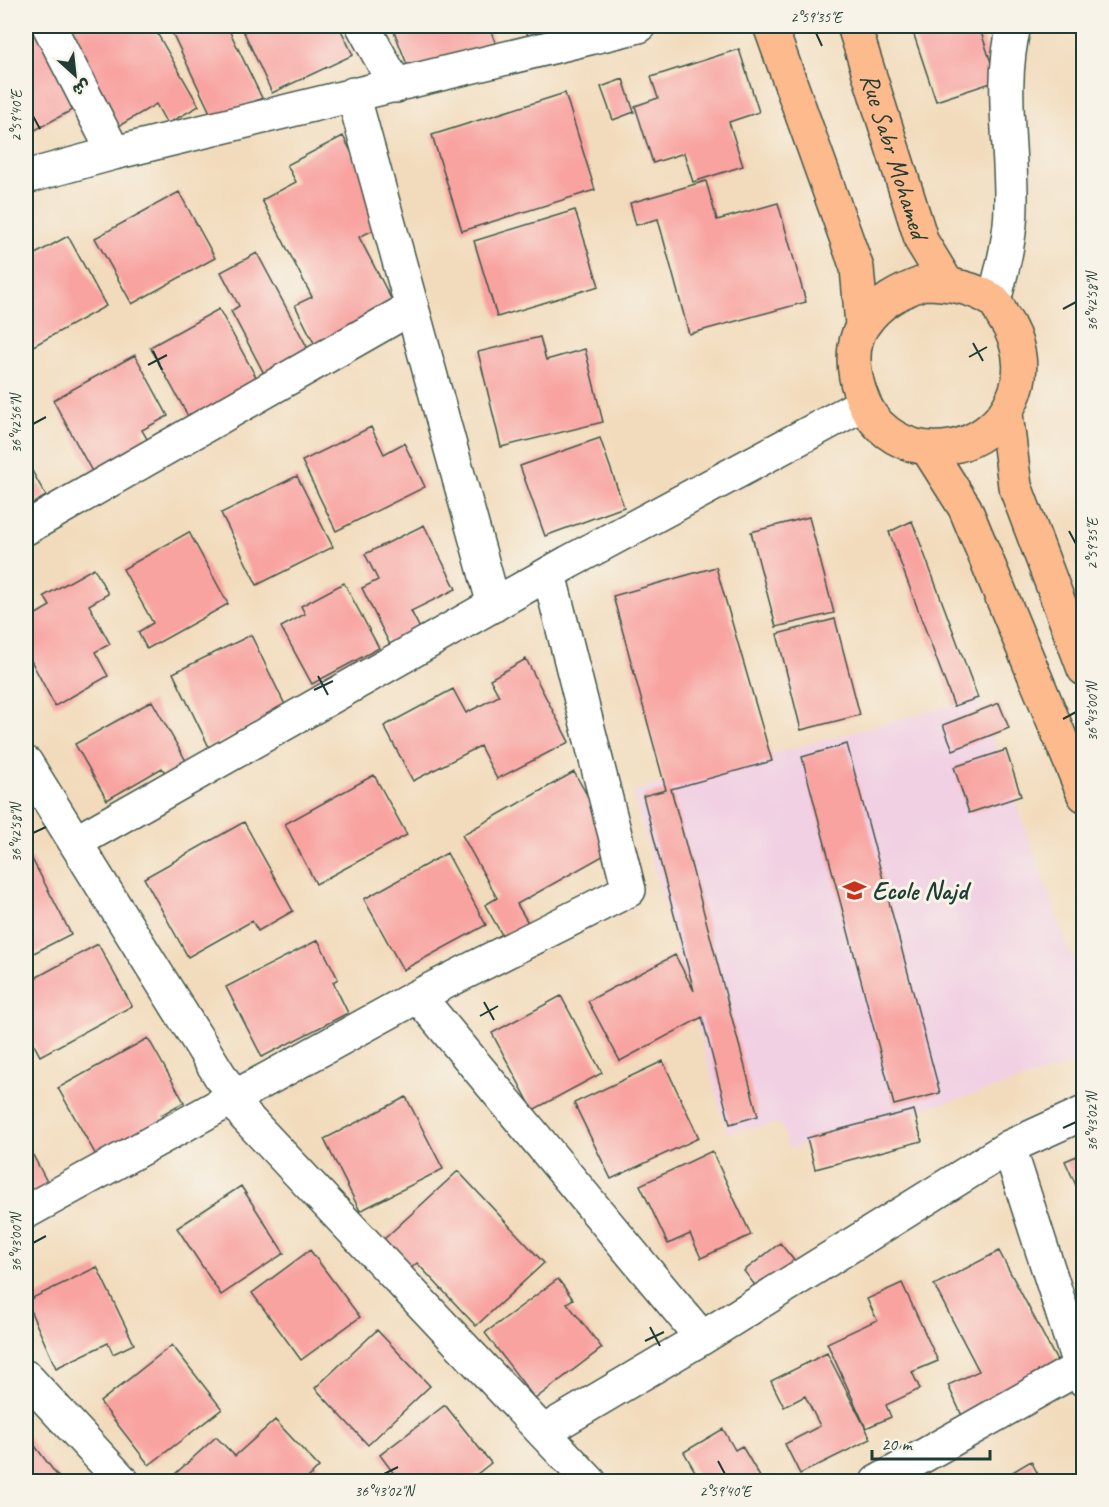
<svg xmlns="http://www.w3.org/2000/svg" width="1109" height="1507" font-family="Caveat,'Playpen Sans Arabic',sans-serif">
	<rect width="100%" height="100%" fill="#f7f3e8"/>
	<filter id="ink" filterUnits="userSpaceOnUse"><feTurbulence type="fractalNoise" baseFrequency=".0167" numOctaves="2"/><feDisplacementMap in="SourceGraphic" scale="12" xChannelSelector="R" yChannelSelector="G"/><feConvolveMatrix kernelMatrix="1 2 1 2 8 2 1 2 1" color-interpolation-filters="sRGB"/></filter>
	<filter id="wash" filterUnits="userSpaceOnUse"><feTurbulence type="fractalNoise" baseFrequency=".008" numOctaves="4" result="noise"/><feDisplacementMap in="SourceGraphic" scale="24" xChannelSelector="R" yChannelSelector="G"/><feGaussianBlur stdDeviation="1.35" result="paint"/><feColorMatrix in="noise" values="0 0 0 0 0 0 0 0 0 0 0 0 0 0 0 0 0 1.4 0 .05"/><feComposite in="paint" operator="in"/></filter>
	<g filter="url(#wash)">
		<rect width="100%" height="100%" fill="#f2dbbc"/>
		<path fill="#f1d0e3" d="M978,698L1083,988V1062L789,1149L781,1123L727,1132L633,792Z"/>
		<g id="blocks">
			<path fill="#f8a3a0" d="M26,26H42L85,103L26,135Z
				M62,26H153L199,106L167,124L156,104L119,126Z
				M169,26H227L262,98L214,121Z
				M248,26H339L353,55L272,93L242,28Z
				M392,26H489L497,47L413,80Z
				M523,26H553L529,37Z
				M911,26H979L997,81L936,101Z
				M739,49L759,112L729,122L743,166L693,182L684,153L653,163L635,106L658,98L651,77Z
				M623,79L634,112L613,120L601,87Z
				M565,93L595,190L462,231L432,135Z
				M343,136L388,223L359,237L398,312L319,353L295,305L312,297L262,200L296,182L287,165Z
				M706,181L717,220L778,203L806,302L689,334L658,219L636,225L630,203Z
				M179,192L215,258L132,304L95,238Z
				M575,210L599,286L497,317L474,241Z
				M68,236L106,306L26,350V259Z
				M257,253L314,360L269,383L231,311L239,306L221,272Z
				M219,309L262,388L193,425L150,347Z
				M540,337L546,360L585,349L603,422L501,447L478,352Z
				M135,355L168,416L142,430L151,446L95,477L53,400Z
				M371,427L384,454L404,443L425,487L336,531L302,461Z
				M600,438L624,507L545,536L520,466Z
				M26,460L46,496L26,508Z
				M297,476L333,547L257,585L221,513Z
				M809,517L834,613L776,627L751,532Z
				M912,521L978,698L954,706L889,532Z
				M424,525L456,589L411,611L426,640L395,655L362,588L378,580L365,554Z
				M189,532L228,604L147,649L138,632L153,623L123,569Z
				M716,567L772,761L671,789L758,1116L730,1124L702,1017L620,1061L588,1001L675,955L694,991L643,796L666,790L613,596Z
				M94,568L108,594L89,605L110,644L95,652L108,676L55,706L26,651V620L50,606L44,596Z
				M344,583L379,648L312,684L281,627L305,614L301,606Z
				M835,619L860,715L801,730L777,634Z
				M251,635L287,709L209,747L173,673Z
				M526,659L569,742L497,779L480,746L413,781L384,726L453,689L466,713L499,696L490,679Z
				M152,701L190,768L169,780L162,768L107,800L75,744Z
				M999,703L1009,728L953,750L943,725Z
				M847,744L940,1093L894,1105L802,757Z
				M1006,750L1021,796L969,813L954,767Z
				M574,772L617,848L517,904L530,926L505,940L485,905L497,898L462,835Z
				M374,775L407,835L316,884L285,824Z
				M244,822L293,911L258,931L252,921L188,957L144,878Z
				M447,853L486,925L403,970L364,899Z
				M31,857L71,934L26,957V860Z
				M318,940L338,979L333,982L348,1013L262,1057L226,987Z
				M98,944L132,1006L40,1056L26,1030V983Z
				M561,996L602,1073L533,1110L492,1033Z
				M148,1038L184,1102L161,1115L167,1127L101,1164L58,1088Z
				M663,1061L699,1138L611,1179L574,1103Z
				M406,1097L443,1169L360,1211L324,1139Z
				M914,1110L922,1141L815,1169L807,1138Z
				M26,1142L54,1195L26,1210Z
				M712,1151L751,1235L701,1258L690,1234L668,1244L640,1185Z
				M1084,1153V1203L1065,1161Z
				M458,1171L544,1263L476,1326L417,1263L410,1269L383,1240Z
				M241,1186L284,1253L221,1295L177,1228Z
				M780,1243L800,1268L764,1297L744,1271Z
				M310,1250L360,1317L301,1360L252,1293Z
				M999,1251L1058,1363L963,1418L948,1385L979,1371L934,1285Z
				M97,1267L134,1344L113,1354L108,1343L56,1368L26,1301Z
				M558,1279L573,1299L567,1303L602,1348L535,1399L485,1333Z
				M902,1283L938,1361L912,1372L920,1389L886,1405L891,1417L866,1428L827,1343L877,1320L867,1299Z
				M377,1330L430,1386L368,1445L315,1388Z
				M172,1345L222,1409L149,1465L100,1402Z
				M827,1353L871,1439L800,1474L785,1444L820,1426L805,1396L784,1407L771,1381Z
				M445,1405L491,1463L467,1482H400L380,1455Z
				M275,1420L319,1467L304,1482H182L175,1474L216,1437L235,1456Z
				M723,1429L735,1450L742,1446L763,1482H701L684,1452Z
				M26,1434L62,1482H26Z
				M1031,1461L1042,1482H996Z"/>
		</g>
	</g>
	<g filter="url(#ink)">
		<use href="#blocks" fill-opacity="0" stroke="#3f5548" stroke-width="1.5"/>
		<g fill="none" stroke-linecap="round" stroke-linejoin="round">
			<defs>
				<path id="minor" d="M49,26L114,153
					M363,26L396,86
					M353,94L494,605
					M26,177L114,153L639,26
					M994,301C1002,270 1011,237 1011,205C1012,145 999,85 1014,26
					M26,528L411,308
					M26,763L245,1116L590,1482
					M76,842L569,562L863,404
					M418,996L702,1338
					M1009,1147L1084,1380
					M26,1212L418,996L629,890L549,574
					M26,1377L123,1482
					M543,1432L702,1338L1009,1147L1084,1113
					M877,1482L1084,1365"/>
				<g id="major">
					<path d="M770,26L857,268L862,325"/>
					<path id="s1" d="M854,26L922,242L947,283"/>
					<path d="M923,283C946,283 972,287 992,300C997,303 1000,310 1002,315C1020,341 1026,370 1012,400C989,450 920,466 879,425C857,403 844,351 864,324C879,302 899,292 923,283Z"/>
					<path d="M1006,414L1015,486L1084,669"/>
					<path d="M927,448L965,508L1084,795"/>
				</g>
			</defs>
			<use href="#minor" stroke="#3f5548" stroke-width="36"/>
			<use href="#major" stroke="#3f5548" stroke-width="36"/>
			<use href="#minor" stroke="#fff" stroke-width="33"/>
			<use href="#major" stroke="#fcba8d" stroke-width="33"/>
		</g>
	</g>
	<path fill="none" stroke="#1f3d34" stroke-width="2" d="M816,33L822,46M33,116L40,129M1063,309L1076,302M973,343L983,361M153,351L162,370M969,357L987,347M148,365L167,355M33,424L46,417M1069,531L1076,544M318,676L328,695M314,690L333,681M1063,719L1076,712M33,833L46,827M484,1002L494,1020M480,1016L498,1006M1063,1128L1076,1122M33,1243L46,1236M650,1327L660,1346M645,1341L664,1332M718,1461L725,1474M384,1474L398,1467"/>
	<defs>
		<symbol id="school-bare" viewBox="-9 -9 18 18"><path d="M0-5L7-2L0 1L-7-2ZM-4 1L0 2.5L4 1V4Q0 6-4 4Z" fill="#c8321e" stroke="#f7f3e8" stroke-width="2.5" paint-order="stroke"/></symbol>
	</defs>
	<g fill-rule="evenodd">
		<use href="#school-bare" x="838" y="874" width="33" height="33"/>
	</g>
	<g text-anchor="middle" stroke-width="6" stroke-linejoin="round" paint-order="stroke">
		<g font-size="26" fill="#1f3d34" stroke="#f7f3e8">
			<text dy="9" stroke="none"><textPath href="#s1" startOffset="136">Rue Sabr Mohamed</textPath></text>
		</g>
		<g font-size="26" font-weight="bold" fill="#1f3d34" stroke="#f7f3e8" text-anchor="start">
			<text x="872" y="899">Ecole Najd</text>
		</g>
	</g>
	<rect width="1109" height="1507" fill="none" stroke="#f7f3e8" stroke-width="66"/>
	<g transform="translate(75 75) rotate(153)" stroke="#f7f3e8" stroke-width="4.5" paint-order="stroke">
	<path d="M0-4.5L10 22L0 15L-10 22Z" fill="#1f3d34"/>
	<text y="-9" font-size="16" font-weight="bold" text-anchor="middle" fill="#1f3d34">ش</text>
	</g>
	<path d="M872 1450v9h118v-9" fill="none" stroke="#1f3d34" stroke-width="3"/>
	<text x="881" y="1450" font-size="18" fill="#1f3d34" stroke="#f7f3e8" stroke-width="4.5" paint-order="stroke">20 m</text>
	<rect x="33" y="33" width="1043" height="1441" fill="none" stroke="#1f3d34" stroke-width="2"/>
	<g font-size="15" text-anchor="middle" fill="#1f3d34">
		<text x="816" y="22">2°59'35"E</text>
		<text transform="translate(16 116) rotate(-90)" y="5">2°59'40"E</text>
		<text transform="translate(1092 302) rotate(-90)" y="5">36°42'58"N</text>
		<text transform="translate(16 424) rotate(-90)" y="5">36°42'56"N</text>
		<text transform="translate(1092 544) rotate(-90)" y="5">2°59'35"E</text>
		<text transform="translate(1092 712) rotate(-90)" y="5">36°43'00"N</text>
		<text transform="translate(16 833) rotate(-90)" y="5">36°42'58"N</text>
		<text transform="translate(1092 1122) rotate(-90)" y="5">36°43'02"N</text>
		<text transform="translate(16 1243) rotate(-90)" y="5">36°43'00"N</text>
		<text x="384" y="1496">36°43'02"N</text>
		<text x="725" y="1496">2°59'40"E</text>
	</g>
</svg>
